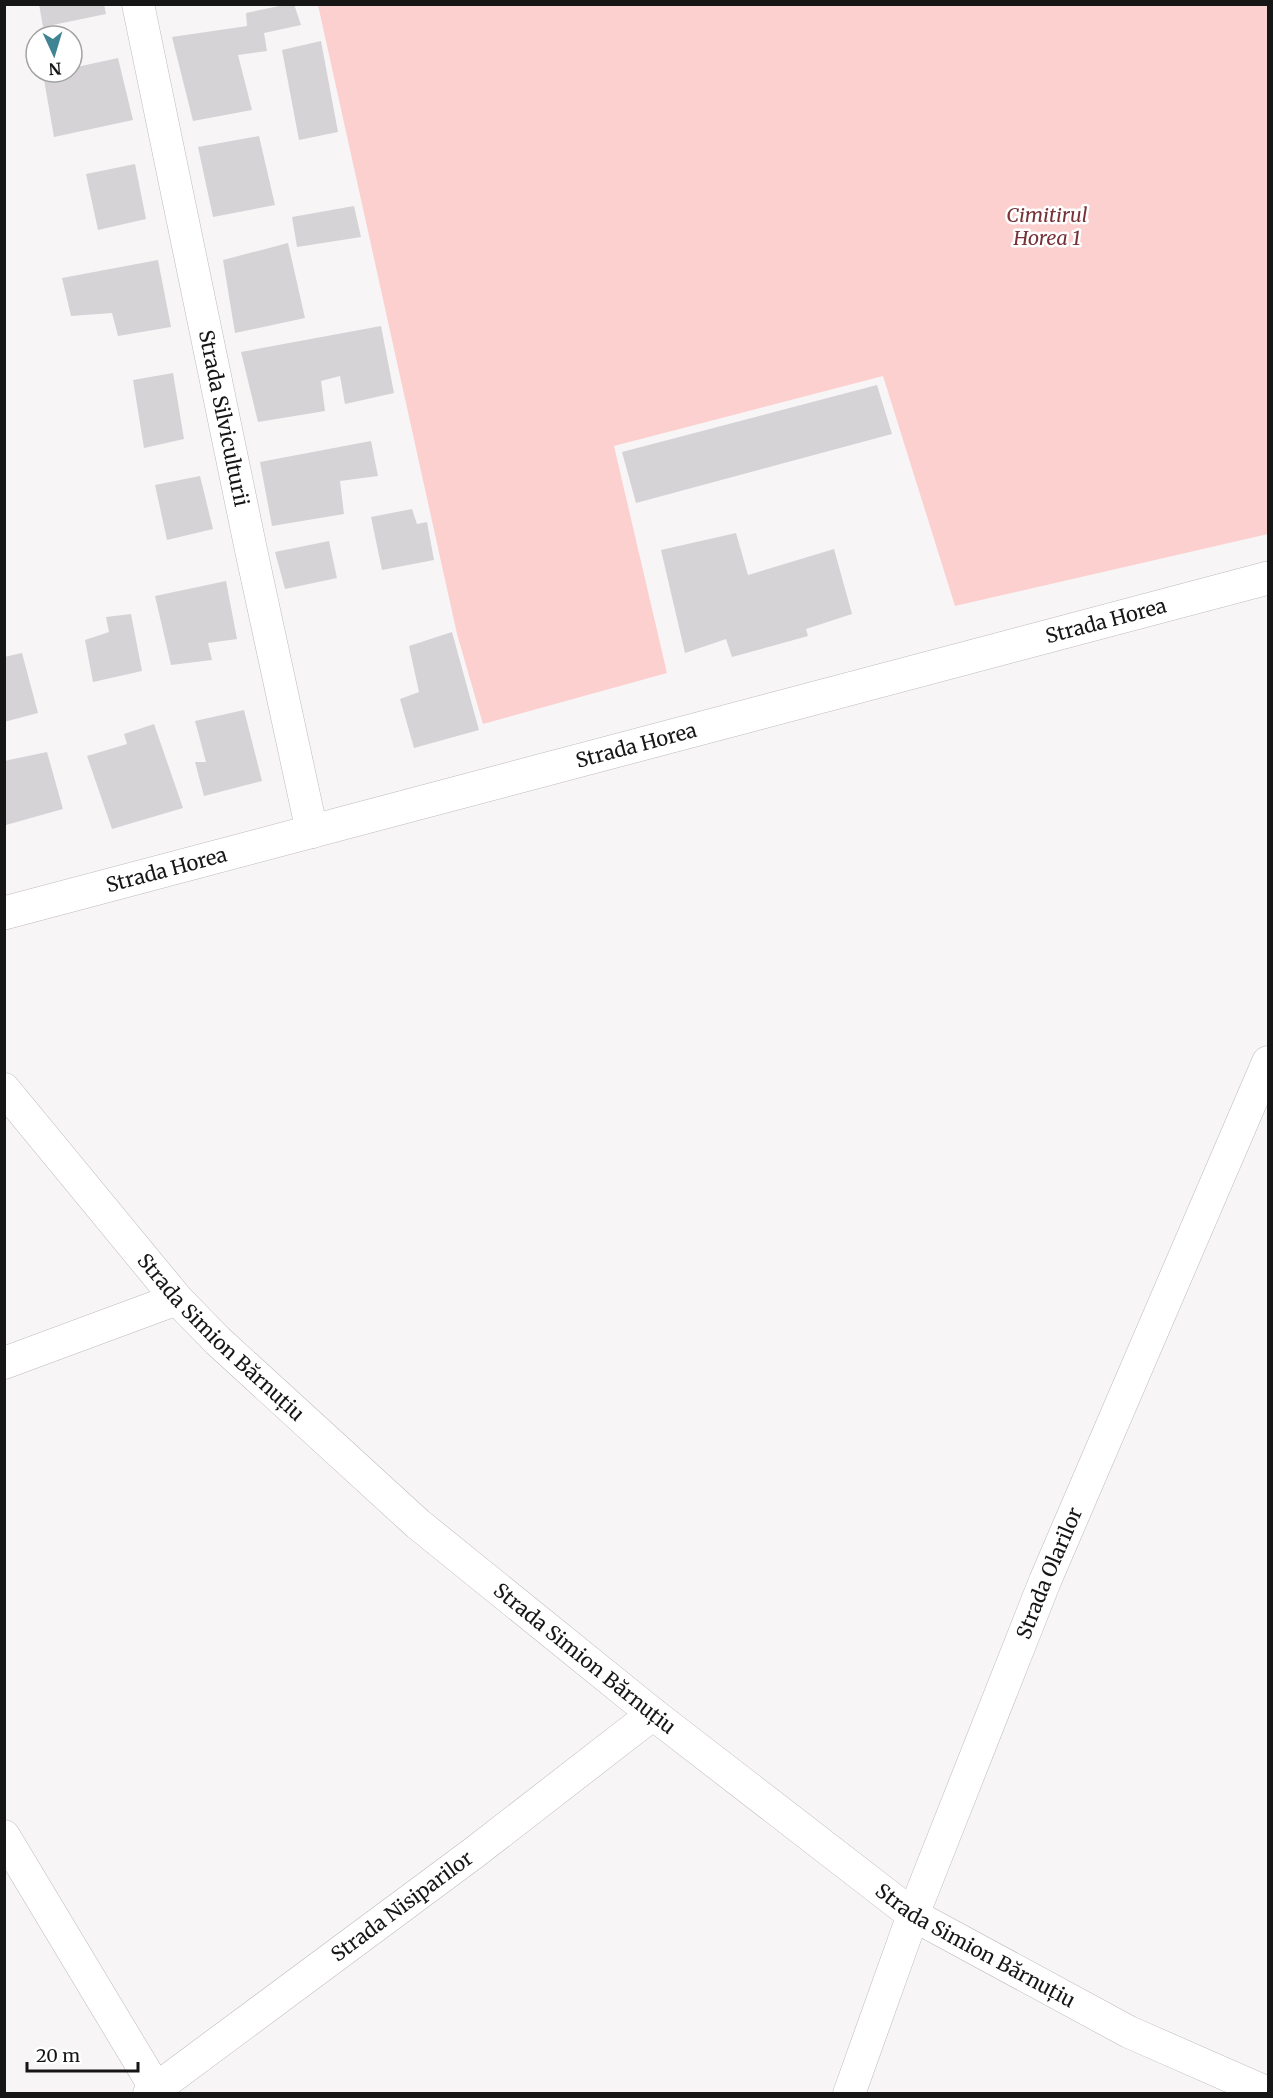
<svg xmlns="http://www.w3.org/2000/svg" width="1273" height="2098" font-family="Merriweather,serif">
	<rect width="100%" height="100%" fill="#f8f5f7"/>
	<path fill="#fdd0d0" d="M318,5H1268V534L955,606L883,376L614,446L667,673L483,724L457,634Z"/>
	<path fill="#d5d3d6" d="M39,4H104L106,14L43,27Z
		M289,4H294L301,25L264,33L267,51L238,55L252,110L193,121L172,37L247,26L246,13Z
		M321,41L338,132L299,140L282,50Z
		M118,58L133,120L54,137L43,74L72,72V68Z
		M259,136L275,205L213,217L198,147Z
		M135,164L146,219L98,230L86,174Z
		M354,206L361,237L297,247L292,217Z
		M288,243L305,318L235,333L223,260Z
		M158,260L171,327L118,336L112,313L71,316L62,278Z
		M381,326L394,393L345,404L340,376L321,381L325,411L258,422L241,352Z
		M173,373L184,439L144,448L133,380Z
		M877,385L892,434L636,503L622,452Z
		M371,441L378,476L340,481L344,514L272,526L260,462Z
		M200,476L213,529L167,540L155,485Z
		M412,509L417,524L427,522L434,560L382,570L371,517Z
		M736,533L748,575L834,549L852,614L806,629L808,636L732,657L726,639L685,653L661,550Z
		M329,541L337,578L285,589L275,552Z
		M226,581L237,639L208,643L212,660L171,665L155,596Z
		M131,614L142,671L93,682L85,640L109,632L106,617Z
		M452,632L479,730L414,748L400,699L419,692L409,646Z
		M22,653L38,713L4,722V657Z
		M244,710L262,781L204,796L195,762H206L195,721Z
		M154,724L183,808L112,829L87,756L127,744L124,734Z
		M47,752L63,809L6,825L4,761Z"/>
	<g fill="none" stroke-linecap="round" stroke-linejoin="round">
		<defs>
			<g id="minor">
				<path id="s1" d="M138,4L251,550L312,832"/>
				<path id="s2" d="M4,1089L177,1299L218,1341L418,1524L653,1714L913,1915L1129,2032L1268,2093"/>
				<path d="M4,1363L177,1299"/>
				<path d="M4,1836L156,2089"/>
				<path id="s3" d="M149,2094L475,1852L653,1714"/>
				<path id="s4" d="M849,2094L913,1915L1045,1581L1268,1062"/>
			</g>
			<g id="tertiary">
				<path id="s5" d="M4,913L1268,578"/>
			</g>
		</defs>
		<use href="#minor" stroke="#bdbabc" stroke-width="33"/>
		<use href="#tertiary" stroke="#bdbabc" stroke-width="34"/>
		<use href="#minor" stroke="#fff" stroke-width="32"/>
		<use href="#tertiary" stroke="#fff" stroke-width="33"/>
	</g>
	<g text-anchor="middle" stroke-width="5" stroke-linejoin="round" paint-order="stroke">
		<g font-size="20" font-style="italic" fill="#783339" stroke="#fff">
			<text x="1047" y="222">Cimitirul<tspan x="1047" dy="23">Horea 1</tspan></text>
		</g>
		<g font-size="20" fill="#161616" stroke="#fff">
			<text dy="7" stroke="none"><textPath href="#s1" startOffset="423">Strada Silviculturii</textPath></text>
			<text dy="7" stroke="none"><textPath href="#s5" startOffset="1140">Strada Horea</textPath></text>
			<text dy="7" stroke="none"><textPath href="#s5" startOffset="654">Strada Horea</textPath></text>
			<text dy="7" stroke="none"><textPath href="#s5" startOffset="168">Strada Horea</textPath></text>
			<text dy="7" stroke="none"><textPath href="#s2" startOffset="330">Strada Simion Bărnuțiu</textPath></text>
			<text dy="7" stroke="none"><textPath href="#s4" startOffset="558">Strada Olarilor</textPath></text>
			<text dy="7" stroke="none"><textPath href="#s2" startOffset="816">Strada Simion Bărnuțiu</textPath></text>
			<text dy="7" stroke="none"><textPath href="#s3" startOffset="315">Strada Nisiparilor</textPath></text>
			<text dy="7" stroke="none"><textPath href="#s2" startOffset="1302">Strada Simion Bărnuțiu</textPath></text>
		</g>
	</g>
	<rect width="1273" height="2098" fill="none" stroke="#161616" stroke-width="12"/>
	<g transform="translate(54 54) rotate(176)"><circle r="28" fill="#ffffff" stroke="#a2a2a2" stroke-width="1.5"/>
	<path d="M0-4.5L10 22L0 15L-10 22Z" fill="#408392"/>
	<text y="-9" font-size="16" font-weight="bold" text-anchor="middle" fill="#161616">N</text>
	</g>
	<path d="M27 2062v9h111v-9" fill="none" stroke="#161616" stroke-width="3"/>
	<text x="36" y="2062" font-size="18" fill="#161616" stroke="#ffffff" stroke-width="4.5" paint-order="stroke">20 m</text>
</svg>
